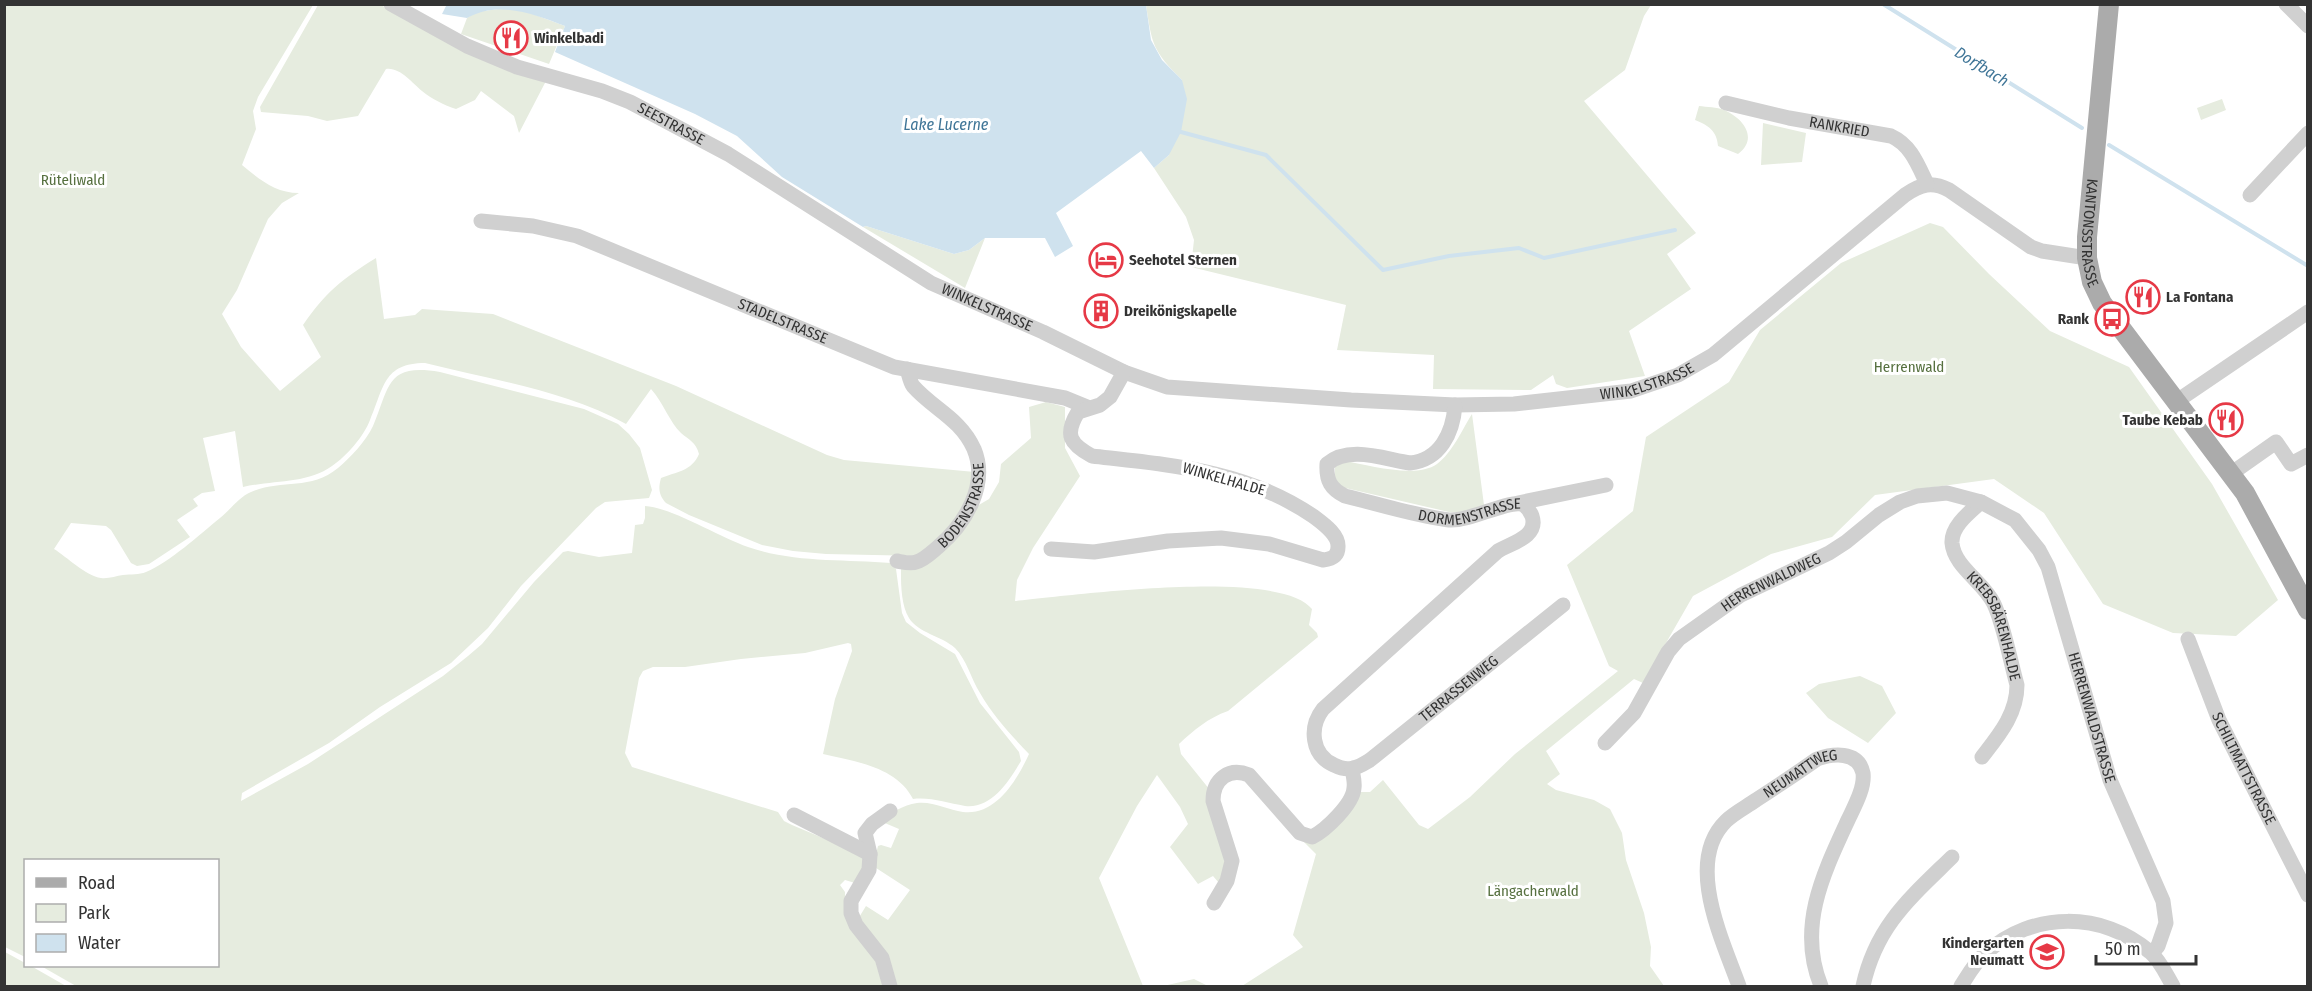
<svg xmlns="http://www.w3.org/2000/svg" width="2312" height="991" font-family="'Fira Sans Condensed',sans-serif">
	<rect width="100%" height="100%" fill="#fff"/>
	<path fill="#e6ecdf" d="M4,5H313L258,97L253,111L256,129L242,165C259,179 275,193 299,193L282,203L268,219L237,290L222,314L241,347L280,391L321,357L303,325C326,292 342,279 376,258L384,319L415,315L422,309L493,314L676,386L827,455L844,460L975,472L971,503L921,556L826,554L793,551L762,545L689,515L666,503C659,495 658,489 661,478C676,472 692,471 699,454C696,442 689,440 681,433C670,423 663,402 651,389L626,424C565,390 492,380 425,363C383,363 384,388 370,420C364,436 347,456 332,466C307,484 273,480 243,487L235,431L203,438L215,491L202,493L193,499L198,506L177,520L190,537L149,564L137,566L131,563L111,530L106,526L71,523L54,549C67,557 86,576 101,578C108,579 116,576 123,575C131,574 139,575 146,572C170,562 199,535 220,518C230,510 239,497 251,492C280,479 310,491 338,468C350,458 366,441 373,426C390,386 386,363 440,372L584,409L618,424L629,434L640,448L652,490L649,498L605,502L596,508L521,586L488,628L451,663L380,707L329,743L242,793L241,801L308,764L443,676L468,656L482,644L534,582L563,552L568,551L599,557L632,553L635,525L643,524L645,518V506C673,508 719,537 748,547C794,563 843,559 891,563L896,569L902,613L906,622L920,633L955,654L980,703L1019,752L1021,761C1009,781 992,809 965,806C947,803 931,797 913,799C897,767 854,761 823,754L835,699L852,651L851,644L848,643L805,653L741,659L685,667H653L643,671L639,678L625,753L632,767L778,812L784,821L792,825L861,854L866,864L855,883L845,880L840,885L845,892V905L872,949L887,986H76L41,966H218V860H26L25,957L5,947Z
		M318,5H381L417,25L546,81L519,133L514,116L481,91L475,100L456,109C444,105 432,99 422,91C412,83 400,67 386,69L358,116L327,121L308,116L261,112L260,107Z
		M1146,5H1651L1644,16L1625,70L1584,101L1696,233L1667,254L1691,289L1629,331L1645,376L1567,388L1556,384L1553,375L1531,390L1433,389L1434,355L1337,350L1346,305L1191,267L1194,240L1186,217L1154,168L1169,155L1182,80C1153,51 1152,45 1146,5Z
		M514,7L565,26L549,64L461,34L467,18L476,12Z
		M2222,99L2226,110L2201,120L2197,108Z
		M1699,106C1707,107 1717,107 1724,110C1743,118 1759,138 1738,154L1718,146C1717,131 1708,125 1695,120Z
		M1763,123L1806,133L1802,162L1761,165Z
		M1930,223L1943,227L1989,274L2050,331L2129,367L2212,484L2278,600L2236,636L2173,633L2103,604L2044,513L1994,479L1875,495L1832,537L1771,554L1693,596L1643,683L1634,679L1546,751L1560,774L1547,784L1556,790L1594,800L1610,809L1622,833L1626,860L1644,913L1651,947L1650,966L1664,986H1242L1303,947L1293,935L1316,854L1302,840L1359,792H1370L1383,780L1419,825L1428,829L1470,797L1515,754L1618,671L1609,666L1567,565L1633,511L1646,437L1729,382L1760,330L1841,263Z
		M866,226L954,254L969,250L985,238L965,288L863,227Z
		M1046,402L1065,407V448L1080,476L1033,548L1017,580L1015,601C1070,596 1279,567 1312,609L1309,625L1317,633L1318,637L1228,711C1208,718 1194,730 1179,744L1181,754L1210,790L1228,863L1219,883L1213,876L1198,884L1170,847L1188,824L1180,807L1157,775L1137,806L1099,878L1143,986H893L858,919L866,906L888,920L910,890L873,866L878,846L881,845L891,848L899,829L880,821C891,813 903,805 917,803C933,801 948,810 963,812C996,816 1017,780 1029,754C1011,735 993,716 980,693C971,679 967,660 955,648C942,636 918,633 909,618C900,603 901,579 901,563L913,564L972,509L989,499L999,482L1001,464L1031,438L1029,407Z
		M1472,414L1484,505L1460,513L1449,512L1341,487L1335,479V467L1345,461C1369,465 1416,479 1437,464C1452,453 1462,430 1472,414Z
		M1860,676L1882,686L1896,713L1868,743L1828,718L1806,693L1819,684Z
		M5,952L25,963L26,966H31L66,986H5Z
		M1194,979L1208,986H1163Z"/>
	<path fill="#cfe2ee" d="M447,4L1146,5L1151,40L1162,60L1182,80L1187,99L1181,132L1169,155L1154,168L1141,151L1056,213L1073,246L1055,257L1045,238H985L969,250L954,254L866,226L863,227L782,177L737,136L695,114L555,52L565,26C534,14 498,0 467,18L442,14Z"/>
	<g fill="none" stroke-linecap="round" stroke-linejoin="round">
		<path stroke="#cfe2ee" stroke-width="4" d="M1883,4L2082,128
			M1181,132L1266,155L1383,270L1449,256L1519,248L1544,258L1675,230
			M2109,145L2308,266"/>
		<g stroke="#d0d0d0" stroke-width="15">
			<path id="s1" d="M391,4L467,46L517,67L602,91L630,102L728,154L931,283L1043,332L1124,372L1167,387L1351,400L1455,405L1514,404L1631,391L1678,375L1713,355L1905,195C1921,184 1932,181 1949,190L2031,247L2042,251L2087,258"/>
			<path d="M2286,4L2308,26"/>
			<path id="s2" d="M1726,103L1789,118L1891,136C1911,145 1918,165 1927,184"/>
			<path d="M2250,195L2308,133"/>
			<path id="s3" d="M481,221L533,226L577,236L894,367L1065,398L1087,407"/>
			<path d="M2177,401L2308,312"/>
			<path id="s4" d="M1455,405C1453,433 1440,460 1410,463C1384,459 1349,445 1327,464C1326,481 1331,489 1345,496C1378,504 1416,516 1449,520C1470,522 1511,498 1524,505C1528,508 1530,511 1532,516C1539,537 1511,543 1498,551L1323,709C1309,727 1311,755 1334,765C1340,768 1347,770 1353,768C1359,767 1365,763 1370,760L1563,605"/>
			<path d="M2232,473L2276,442L2291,464L2308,455"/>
			<path id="s5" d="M1981,502C1970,512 1951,526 1952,543C1954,567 1984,582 1994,604C2004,626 2010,660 2017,685C2017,714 1999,735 1982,757"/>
			<path d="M1518,503L1606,485"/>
			<path d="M1051,549L1094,552L1168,541L1221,538L1269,544L1323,560C1331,559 1338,557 1338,547C1339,534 1322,523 1313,516C1245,470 1171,465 1092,456C1070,444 1064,435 1078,412L1100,405L1110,397L1124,372"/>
			<path id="s6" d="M897,561C903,562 911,564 916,562C924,560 932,552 938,547C965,524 989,485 974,449C960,418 933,409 913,386C910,382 909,375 907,369"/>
			<path id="s7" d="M2188,639L2219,720L2308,895"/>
			<path id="s8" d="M1605,743L1634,713L1668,652L1679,639L1741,595L1829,553L1846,542L1879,515L1900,502L1917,496L1947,493L1981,502L2015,520L2039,550L2048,567L2110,780L2163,901L2166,923L2158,946L2152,953"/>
			<path d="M890,811L872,824L865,833L870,854L869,870L851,901V913L856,925L882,958L890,986"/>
			<path d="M794,815L870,854"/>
			<path d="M1214,903L1227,881L1232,861L1213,801C1213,779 1229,767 1249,775L1300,833L1312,837C1326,830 1353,804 1354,788C1355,782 1353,775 1352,769"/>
			<path id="s9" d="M1739,986C1723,941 1684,862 1726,821C1734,813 1746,807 1756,800C1776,787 1797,773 1817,759C1832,754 1858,750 1863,773C1865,788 1854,807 1848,820C1823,874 1797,927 1821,986"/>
			<path d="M1863,986C1876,926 1910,898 1952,857"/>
			<path d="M1961,986C1968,975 1975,962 1986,953C2032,911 2103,911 2150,952C2160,960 2167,976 2173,986"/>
		</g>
		<path stroke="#ababab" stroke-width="20" id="s10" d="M2109,4L2087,237V258L2092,282L2102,303L2245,493L2308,610"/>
	</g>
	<defs>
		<symbol id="restaurant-ring" viewBox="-11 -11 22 22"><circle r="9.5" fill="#fff" stroke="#e63946" stroke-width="1.5"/><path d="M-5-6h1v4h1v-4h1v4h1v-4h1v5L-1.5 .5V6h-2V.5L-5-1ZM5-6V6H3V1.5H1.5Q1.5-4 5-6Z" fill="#e63946"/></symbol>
		<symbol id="hotel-ring" viewBox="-11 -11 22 22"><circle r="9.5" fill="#fff" stroke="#e63946" stroke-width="1.5"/><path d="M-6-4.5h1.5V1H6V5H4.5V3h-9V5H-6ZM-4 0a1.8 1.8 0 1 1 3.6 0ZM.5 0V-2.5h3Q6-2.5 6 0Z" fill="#e63946"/></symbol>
		<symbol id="building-ring" viewBox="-11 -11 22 22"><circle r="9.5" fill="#fff" stroke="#e63946" stroke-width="1.5"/><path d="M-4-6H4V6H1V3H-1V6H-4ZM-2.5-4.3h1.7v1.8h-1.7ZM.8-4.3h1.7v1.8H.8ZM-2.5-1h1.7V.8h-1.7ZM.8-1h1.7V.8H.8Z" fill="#e63946"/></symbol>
		<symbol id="bus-ring" viewBox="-11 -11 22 22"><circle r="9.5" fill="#fff" stroke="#e63946" stroke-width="1.5"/><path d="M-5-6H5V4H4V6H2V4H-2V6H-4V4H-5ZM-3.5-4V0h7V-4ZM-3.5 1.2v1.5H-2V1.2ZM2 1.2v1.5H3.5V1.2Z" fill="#e63946"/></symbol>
		<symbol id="school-ring" viewBox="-11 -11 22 22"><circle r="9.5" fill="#fff" stroke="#e63946" stroke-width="1.5"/><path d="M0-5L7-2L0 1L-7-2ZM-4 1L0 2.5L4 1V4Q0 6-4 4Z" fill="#e63946"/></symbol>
	</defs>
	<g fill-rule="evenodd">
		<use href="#restaurant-ring" x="492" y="19" width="38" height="38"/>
		<use href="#hotel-ring" x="1087" y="241" width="38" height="38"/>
		<use href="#restaurant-ring" x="2124" y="278" width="38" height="38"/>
		<use href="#building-ring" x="1082" y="292" width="38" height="38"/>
		<use href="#bus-ring" x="2093" y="300" width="38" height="38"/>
		<use href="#restaurant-ring" x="2207" y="401" width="38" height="38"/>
		<use href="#school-ring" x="2028" y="933" width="38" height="38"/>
	</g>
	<g text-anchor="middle" stroke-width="6" stroke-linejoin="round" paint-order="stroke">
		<g font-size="15" font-weight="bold" fill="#333" stroke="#fff" text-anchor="start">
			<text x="534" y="43">Winkelbadi</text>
			<text x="1129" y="265">Seehotel Sternen</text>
			<text x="2166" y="302">La Fontana</text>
			<text x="1124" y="316">Dreikönigskapelle</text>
			<text x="2089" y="324" text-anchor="end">Rank</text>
			<text x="2203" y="425" text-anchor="end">Taube Kebab</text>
			<text x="2024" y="948" text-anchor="end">Kindergarten<tspan x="2024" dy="17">Neumatt</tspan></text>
		</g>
		<g font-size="15" fill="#333" stroke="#fff">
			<text dy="5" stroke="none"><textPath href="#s1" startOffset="306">SEESTRASSE</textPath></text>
			<text dy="5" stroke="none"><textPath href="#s2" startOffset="116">RANKRIED</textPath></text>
			<text dy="5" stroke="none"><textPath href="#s10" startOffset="230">KANTONSSTRASSE</textPath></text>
			<text dy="5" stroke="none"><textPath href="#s1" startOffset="672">WINKELSTRASSE</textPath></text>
			<text dy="5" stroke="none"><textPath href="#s3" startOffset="320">STADELSTRASSE</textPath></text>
			<text dy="5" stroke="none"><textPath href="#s1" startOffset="1352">WINKELSTRASSE</textPath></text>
			<text transform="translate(1224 479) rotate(16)" y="5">WINKELHALDE</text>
			<text dy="5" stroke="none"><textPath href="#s6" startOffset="96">BODENSTRASSE</textPath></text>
			<text dy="5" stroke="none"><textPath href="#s4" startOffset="334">DORMENSTRASSE</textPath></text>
			<text dy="5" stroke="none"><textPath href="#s8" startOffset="237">HERRENWALDWEG</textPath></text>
			<text dy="5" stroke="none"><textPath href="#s5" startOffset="147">KREBSBÄRENHALDE</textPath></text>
			<text dy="5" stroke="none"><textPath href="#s4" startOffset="912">TERRASSENWEG</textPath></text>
			<text dy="5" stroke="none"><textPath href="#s8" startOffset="726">HERRENWALDSTRASSE</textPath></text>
			<text dy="5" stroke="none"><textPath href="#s7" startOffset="141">SCHILTMATTSTRASSE</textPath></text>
			<text dy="5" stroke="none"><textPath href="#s9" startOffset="264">NEUMATTWEG</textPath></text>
		</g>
		<g font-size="15" fill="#56703f" stroke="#fff">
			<text x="73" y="185">Rüteliwald</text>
			<text x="1909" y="372">Herrenwald</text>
			<text x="1533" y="896">Längacherwald</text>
		</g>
		<g font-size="16" font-style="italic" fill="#3f7597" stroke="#fff">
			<text transform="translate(1982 66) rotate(32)" y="6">Dorfbach</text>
			<text x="946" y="130">Lake Lucerne</text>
		</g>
	</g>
	<rect width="2312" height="991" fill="none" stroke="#333333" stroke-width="12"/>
	<rect x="24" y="859" width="195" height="108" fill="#ffffff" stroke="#adadad" stroke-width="1.5"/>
	<rect x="36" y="878" width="30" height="9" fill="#ababab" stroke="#adadad" stroke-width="1.5"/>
	<text x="78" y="889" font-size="18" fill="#333333">Road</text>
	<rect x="36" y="904" width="30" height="18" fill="#e6ecdf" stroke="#adadad" stroke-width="1.5"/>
	<text x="78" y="919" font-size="18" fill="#333333">Park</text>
	<rect x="36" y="934" width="30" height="18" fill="#cfe2ee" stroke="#adadad" stroke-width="1.5"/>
	<text x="78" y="949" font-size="18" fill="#333333">Water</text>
	<path d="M2096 955v9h100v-9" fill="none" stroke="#333333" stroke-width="3"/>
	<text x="2105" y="955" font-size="18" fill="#333333" stroke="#ffffff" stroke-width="4.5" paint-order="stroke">50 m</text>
</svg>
